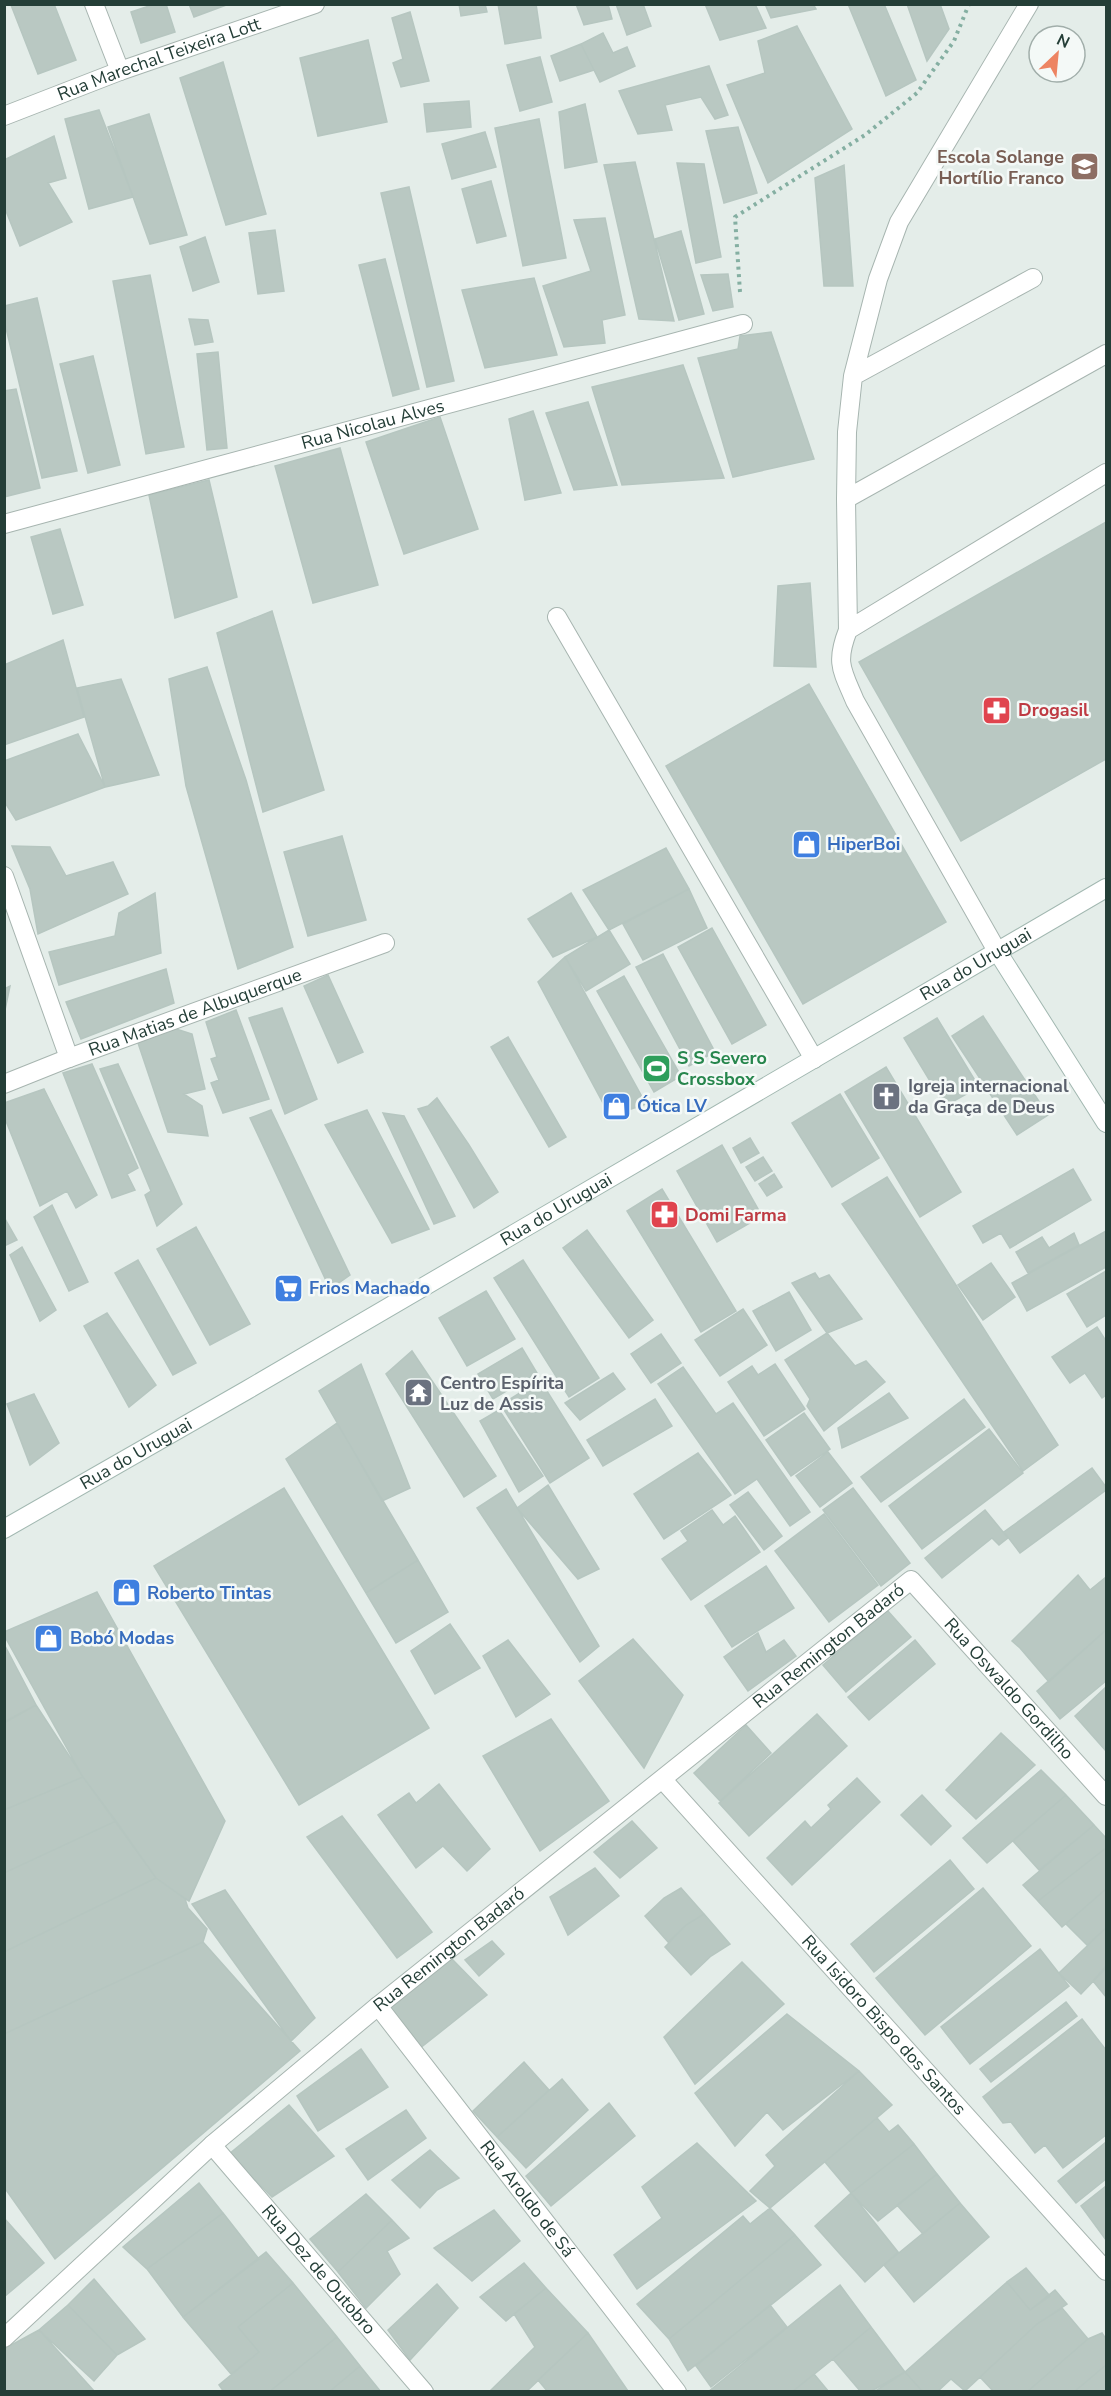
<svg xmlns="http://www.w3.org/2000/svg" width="1111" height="2396" font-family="'Nunito Sans',sans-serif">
	<rect width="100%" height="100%" fill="#e4ede9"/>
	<path fill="#b9c8c2" stroke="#b6c6c0" stroke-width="1.5" d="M54,4L76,60L38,74L11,5Z
		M155,4H166L175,32L141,43L131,12Z
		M189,4H229L194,17Z
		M459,4H485L487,12L461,16Z
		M498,4H536L541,38L505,44Z
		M576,4H608L612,19L584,25Z
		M616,4H643L651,26L627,35Z
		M705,4H755L766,28L720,40Z
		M765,4H813L816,9L771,18Z
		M848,4H884L916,80L886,96Z
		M907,4H940L949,29L927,61Z
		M410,12L429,81L401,87L393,63L403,59L392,18Z
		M797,26L852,129L768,183L727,85L765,73L758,41Z
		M603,33L613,53L627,47L635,66L600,82L581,44Z
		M368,40L387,122L318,136L300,58Z
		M581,44L594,70L560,81L551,56Z
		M540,57L552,102L520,111L507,65Z
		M223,62L266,214L226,225L180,78Z
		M709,66L728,115L715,119L701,97L665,105L672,130L638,134L619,91Z
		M469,101L471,127L427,132L424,104Z
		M585,104L597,162L565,168L559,112Z
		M99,110L133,197L89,209L65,119Z
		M149,114L187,235L150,244L108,127Z
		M539,119L566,258L523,266L495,128Z
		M738,127L757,193L724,203L706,131Z
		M485,132L496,167L452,179L442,144Z
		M54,136L66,178L48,183L72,222L20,246L4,206V160Z
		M635,162L674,321L639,319L604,165Z
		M677,163L704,164L721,257L696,263Z
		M844,165L853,286H824L815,178Z
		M491,181L506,236L477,243L462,189Z
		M409,187L454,381L427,387L381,193Z
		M605,218L625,315L602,320L605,343L564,347L543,286L591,271L574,220Z
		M275,230L284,291L258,294L249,233Z
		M681,231L704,314L679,320L655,239Z
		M205,237L219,282L193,291L180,247Z
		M385,259L419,389L393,396L359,265Z
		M728,274L733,307L713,311L701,275Z
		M150,275L184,447L146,454L113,281Z
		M534,278L557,355L485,368L462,290Z
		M37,298L77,471L42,478L4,320V306Z
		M189,319L208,320L213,342L195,345Z
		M771,332L814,459L733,477L698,358L738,349L740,336Z
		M218,352L227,448L207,450L197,354Z
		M93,356L120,465L88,473L60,364Z
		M683,365L724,478L622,485L592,387Z
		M16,389L40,488L4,497V391Z
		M588,402L617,485L574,490L546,413Z
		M533,411L561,493L525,500L509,419Z
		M440,417L478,529L404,554L366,442Z
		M340,448L378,585L313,603L275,466Z
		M209,480L237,597L175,618L149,495Z
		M1106,522V759L961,841L859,662Z
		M60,529L83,605L53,614L31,537Z
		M810,583L816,667L774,666L778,586Z
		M272,611L324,790L263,812L217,633Z
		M63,640L84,717L4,745V665Z
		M207,667L246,780L293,947L238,969L186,786L169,679Z
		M121,679L159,775L105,787L77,688Z
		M809,684L946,922L803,1004L666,766Z
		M78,734L105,787L16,820L4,801V761Z
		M342,836L366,920L308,936L284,852Z
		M12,846L50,847L66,876L113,862L128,894L38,934L30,889Z
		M666,848L689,889L609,930L583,890Z
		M689,889L707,928L643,960L623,924Z
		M155,893L161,953L59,985L49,952L115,936L119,913Z
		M571,893L597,937L553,957L528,919Z
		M712,928L766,1025L732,1044L678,947Z
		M609,930L630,964L586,991L565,957Z
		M663,954L715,1052L689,1066L636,967Z
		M565,957L646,1104L610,1116L538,982Z
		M166,969L174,1003L81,1039L66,1002Z
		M328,975L363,1052L338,1063L304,986Z
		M624,976L681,1076L654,1092L597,991Z
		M10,986L5,1010H4V989Z
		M282,1008L317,1099L285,1114L249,1018Z
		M236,1010L269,1099L223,1113L211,1083L219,1080L211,1059L217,1057L206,1022Z
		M983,1016L1048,1115L1017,1135L952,1036Z
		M937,1018L979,1087L945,1106L904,1038Z
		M173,1028L192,1034L205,1089L184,1094L202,1106L208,1136L168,1132L137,1040Z
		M508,1037L566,1137L549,1147L491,1047Z
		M92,1064L138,1168L127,1174L135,1190L112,1198L63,1073Z
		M118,1064L182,1204L157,1226L145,1195L151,1191L100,1069Z
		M886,1067L961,1192L920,1217L845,1092Z
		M44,1089L97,1195L76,1208L67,1191L40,1206L4,1116V1103Z
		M840,1094L879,1158L832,1187L792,1123Z
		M437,1098L469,1145L498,1192L474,1208L418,1109L428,1106Z
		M271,1110L350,1275L330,1289L250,1118Z
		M367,1110L429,1229L392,1243L325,1125Z
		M383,1113L404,1116L455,1216L434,1224Z
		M750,1138L759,1153L741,1163L733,1148Z
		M722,1145L762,1216L717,1242L677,1171Z
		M763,1157L772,1171L755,1181L746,1167Z
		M1073,1169L1091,1200L1010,1248L1001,1233L983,1243L973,1226Z
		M774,1174L782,1187L767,1196L759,1184Z
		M887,1177L1058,1445L1023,1471L842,1204Z
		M662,1189L736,1311L701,1332L627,1211Z
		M52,1205L88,1282L69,1291L34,1217Z
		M4,1217L17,1240L4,1246Z
		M196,1227L250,1324L210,1345L157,1249Z
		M587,1230L653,1320L629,1338L563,1248Z
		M1106,1231V1267L1027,1311L1012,1283Z
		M1074,1233L1079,1245L1028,1273L1016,1252L1042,1237L1049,1248Z
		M22,1247L56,1310L40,1321L10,1255Z
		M138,1260L196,1363L173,1375L115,1273Z
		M523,1260L599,1378L569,1397L494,1278Z
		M991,1263L1015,1297L983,1320L958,1285Z
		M1106,1271V1315L1087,1327L1067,1294Z
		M815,1273L819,1279L829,1275L862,1319L827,1333L792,1283Z
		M486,1291L515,1339L467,1366L439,1318Z
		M789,1292L811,1330L776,1351L753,1311Z
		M743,1309L767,1345L720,1376L695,1340Z
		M107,1313L156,1385L129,1407L84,1326Z
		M1097,1327L1106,1341V1395L1102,1398L1085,1373L1070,1383L1052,1357Z
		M827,1333L855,1366L866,1361L885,1382L824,1431L807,1406L810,1399L785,1360Z
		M661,1334L681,1363L651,1383L631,1354Z
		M522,1348L537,1373L493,1399L478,1374Z
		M412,1351L496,1476L464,1497L386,1374Z
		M361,1364L410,1488L382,1501L319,1391Z
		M775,1364L805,1409L764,1436L728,1382L752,1366L758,1375Z
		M683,1367L716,1414L733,1403L810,1512L790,1526L757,1479L735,1494L658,1384Z
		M613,1373L625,1389L580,1420L565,1403Z
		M540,1380L589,1458L550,1483L501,1405Z
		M889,1393L908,1418L842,1448L838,1428Z
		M34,1394L59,1443L30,1465L7,1404Z
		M655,1399L672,1426L603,1466L587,1440Z
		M964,1399L985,1427L881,1502L861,1477Z
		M499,1410L543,1476L519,1492L480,1421Z
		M804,1413L830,1449L791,1476L766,1440Z
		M337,1423L418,1560L366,1593L286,1459Z
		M989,1429L1023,1473L922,1549L889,1506Z
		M828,1452L852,1483L820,1507L796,1476Z
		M698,1453L731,1495L664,1539L634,1494Z
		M1092,1468L1106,1487V1490L1020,1553L1004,1532Z
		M548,1485L599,1569L578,1579L517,1508Z
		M284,1488L429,1728L299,1805L154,1566Z
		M853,1488L910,1563L881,1586L823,1510Z
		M506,1489L599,1646L580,1662L477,1508Z
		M748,1492L782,1536L764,1550L730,1505Z
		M712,1510L723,1525L735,1516L760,1552L691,1600L662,1559L688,1541L681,1531Z
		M985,1510L1008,1538L999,1545L992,1538L942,1578L925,1558Z
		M824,1514L878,1585L829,1622L775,1551Z
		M418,1560L448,1612L396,1643L366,1593Z
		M766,1566L794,1608L732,1647L705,1606Z
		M1078,1575L1090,1590L1106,1577V1630L1049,1682L1020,1648L1012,1641Z
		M97,1592L225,1821L189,1901L156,1878L83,1777L4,1635V1632Z
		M887,1610L911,1637L846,1692L823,1665Z
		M450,1624L480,1668L435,1694L411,1651Z
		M1106,1630V1681L1060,1719L1037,1691Z
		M758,1633L766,1652L784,1640L796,1656L748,1691L724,1657Z
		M633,1639L683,1695L644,1768L579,1681Z
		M508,1640L550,1694L516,1717L483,1656Z
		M915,1640L935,1664L869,1720L848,1697Z
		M4,1644L36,1705L4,1722Z
		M1106,1687V1751L1075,1716Z
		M36,1705L83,1777L4,1810V1723Z
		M817,1714L847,1746L749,1836L719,1803Z
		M551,1719L609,1801L540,1851L483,1756Z
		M746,1725L771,1753L720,1801L694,1773Z
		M1001,1733L1035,1765L976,1819L946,1790Z
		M1041,1770L1066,1795L987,1863L963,1838Z
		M83,1777L116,1821L4,1873V1810Z
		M857,1778L880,1802L792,1885L767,1858L805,1821L811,1828L831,1809L828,1805Z
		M439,1784L490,1849L467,1871L443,1846L416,1868L378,1815L409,1793L416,1803Z
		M922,1795L951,1826L931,1845L901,1815Z
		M1066,1795L1094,1825L1039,1870L1013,1841Z
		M342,1816L432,1932L397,1958L307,1837Z
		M116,1821L156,1878L4,1952V1873Z
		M632,1821L657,1848L620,1878L594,1852Z
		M1094,1825L1106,1838V1848L1038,1901L1023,1885Z
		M1106,1848V1889L1062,1927L1038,1901Z
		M950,1860L974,1889L874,1972L851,1944Z
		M595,1868L619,1896L568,1935L550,1897Z
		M156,1878L185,1899L188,1908L207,1929L203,1942L4,2034V1952Z
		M681,1888L704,1914L686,1925L668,1942L645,1916L664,1898Z
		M983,1888L1031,1946L925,2035L876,1978Z
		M1106,1889V1928L1087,1945L1066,1924Z
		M225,1890L315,2018L291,2041L192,1904Z
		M704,1914L730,1944L711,1956L691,1975L665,1947L686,1925Z
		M1106,1928V1968L1081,1994L1059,1973Z
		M492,1941L504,1954L479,1976L465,1960Z
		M203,1942L300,2051L55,2259L4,2187V2034Z
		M1040,1949L1069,1986L970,2064L941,2027Z
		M452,1959L487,1995L419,2049L387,2006Z
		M742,1962L784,2004L695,2084L664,2037Z
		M1106,1966V1997L1093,1981Z
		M1066,2002L1077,2016L991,2082L980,2069Z
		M787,2014L859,2071L783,2130L767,2112L735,2146L695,2093Z
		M1082,2019L1106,2050V2135L1063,2168L1045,2145L1035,2153L1011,2122L1003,2123L983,2097Z
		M361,2049L388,2087L318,2131L297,2096Z
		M524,2062L549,2090L497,2137L473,2111Z
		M859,2071L892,2105L770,2208L750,2191L775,2166L766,2155Z
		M562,2079L588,2110L526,2168L497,2137Z
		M609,2103L635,2136L551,2206L526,2176Z
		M289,2105L334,2156L272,2197L229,2154Z
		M406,2110L426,2138L368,2180L346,2149Z
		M877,2118L889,2132L898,2125L914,2144L851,2193L825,2162Z
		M1106,2142V2179L1076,2203L1058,2181Z
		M697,2143L756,2201L637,2289L614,2255L662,2218L642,2187Z
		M914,2144L937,2174L878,2221L851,2193Z
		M430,2150L459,2178L437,2190L420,2208L392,2180Z
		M937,2174L960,2203L923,2234L897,2205Z
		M199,2183L223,2213L147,2269L123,2247Z
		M1106,2186V2240L1081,2206Z
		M851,2193L898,2252L865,2282L815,2226Z
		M366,2194L392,2220L338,2272L310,2239Z
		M960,2203L989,2237L914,2302L884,2265Z
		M770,2208L795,2235L669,2339L637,2304L743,2216L750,2224Z
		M494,2210L520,2241L472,2281L434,2248Z
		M223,2213L259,2259L183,2317L147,2269Z
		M4,2218L44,2263L4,2297Z
		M392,2220L409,2238L387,2251L400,2274L366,2308L338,2272Z
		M795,2235L821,2265L688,2371L669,2339Z
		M266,2252L293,2283L238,2327L259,2352L231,2374L183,2317Z
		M524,2263L546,2288L506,2321L480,2297Z
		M1026,2268L1050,2296L1030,2310L1007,2282Z
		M94,2279L145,2339L117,2355L68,2305Z
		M1007,2282L1030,2310L1055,2290L1067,2304L1037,2324L965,2391L951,2379L937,2392H923L905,2372Z
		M293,2283L337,2337L269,2392H224L219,2385L259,2352L238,2327Z
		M437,2284L458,2308L410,2360L388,2330Z
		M840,2285L871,2327L833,2359L792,2392H708Z
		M546,2288L588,2333L526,2392H489L535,2347L514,2314Z
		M68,2305L117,2355L94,2381L39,2330Z
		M770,2305L787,2327L711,2387L696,2366Z
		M1062,2308L1088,2339L1027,2392H994L980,2377L1037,2324Z
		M871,2327L905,2372L870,2392H861L833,2359Z
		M39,2330L95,2392H4V2349Z
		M588,2333L628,2391L548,2392L538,2380Z
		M1102,2333L1106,2339V2365L1074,2392H1027L1088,2339Z
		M337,2337L360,2366L329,2392H269Z
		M1106,2365V2392H1074Z
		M360,2366L381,2392H329Z
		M905,2372L923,2392H874Z
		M814,2374L829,2392H792Z"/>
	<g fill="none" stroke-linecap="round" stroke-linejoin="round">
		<defs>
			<path id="lane" d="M1029,4L899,222L878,279L853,376L847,432L846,499L848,630L1106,473
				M853,376L1033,278
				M846,499L1106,354
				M848,630C835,663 842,670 855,701L997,951"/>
			<g id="street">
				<path d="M94,4L120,71"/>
				<path id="s1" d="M4,116L120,71L315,4"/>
				<path id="s2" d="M4,524L743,324"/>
				<path d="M557,617L814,1059"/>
				<path d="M4,876L69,1058"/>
				<path id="s3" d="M4,1084L69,1058L385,943"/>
				<path id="s4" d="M663,1780L1106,2271"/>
				<path id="s5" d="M378,2006L677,2392"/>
				<path id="s6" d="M212,2145L424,2392"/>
				<path id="s7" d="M4,2338L212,2145L378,2006L911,1580L1106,1796"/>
			</g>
			<g id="secondary">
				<path d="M997,951L1106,1123"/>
				<path id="s8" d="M4,1529L247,1390L1106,888"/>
			</g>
		</defs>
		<use href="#lane" stroke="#a7b5b0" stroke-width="20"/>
		<use href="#street" stroke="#a7b5b0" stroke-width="20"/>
		<use href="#secondary" stroke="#a2b8b1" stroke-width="20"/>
		<path stroke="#85afa2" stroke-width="4" stroke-dasharray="3 4.5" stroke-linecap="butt" d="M740,292L735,217L865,135L917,93L954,41L969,4"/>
		<use href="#lane" stroke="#fff" stroke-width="18"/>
		<use href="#street" stroke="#fff" stroke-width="18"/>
		<use href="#secondary" stroke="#fff" stroke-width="18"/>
	</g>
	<defs>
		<symbol id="school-square" viewBox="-11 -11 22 22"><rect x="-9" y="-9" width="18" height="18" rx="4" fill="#8d6e63" stroke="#f4f9f7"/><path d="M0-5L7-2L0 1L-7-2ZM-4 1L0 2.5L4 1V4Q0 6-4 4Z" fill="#fff"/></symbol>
		<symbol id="pharmacy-square" viewBox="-11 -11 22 22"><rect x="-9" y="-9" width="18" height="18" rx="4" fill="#e0444e" stroke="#f4f9f7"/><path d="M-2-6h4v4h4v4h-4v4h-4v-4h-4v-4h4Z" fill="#fff"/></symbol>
		<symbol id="shop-square" viewBox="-11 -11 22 22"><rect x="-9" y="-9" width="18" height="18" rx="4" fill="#3f7fe0" stroke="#f4f9f7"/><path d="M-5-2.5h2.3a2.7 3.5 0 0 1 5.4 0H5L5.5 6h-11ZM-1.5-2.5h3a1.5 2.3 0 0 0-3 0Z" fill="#fff"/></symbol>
		<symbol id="stadium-square" viewBox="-11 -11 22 22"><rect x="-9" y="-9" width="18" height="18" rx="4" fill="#2e9e5b" stroke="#f4f9f7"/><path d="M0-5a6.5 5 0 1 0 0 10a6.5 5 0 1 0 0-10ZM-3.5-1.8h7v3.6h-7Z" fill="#fff"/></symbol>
		<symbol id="church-square" viewBox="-11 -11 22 22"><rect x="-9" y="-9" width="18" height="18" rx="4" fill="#6b7280" stroke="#f4f9f7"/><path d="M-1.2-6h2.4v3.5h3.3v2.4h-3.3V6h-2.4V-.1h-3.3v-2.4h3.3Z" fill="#fff"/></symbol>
		<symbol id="supermarket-square" viewBox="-11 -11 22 22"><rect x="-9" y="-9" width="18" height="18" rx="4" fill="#3f7fe0" stroke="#f4f9f7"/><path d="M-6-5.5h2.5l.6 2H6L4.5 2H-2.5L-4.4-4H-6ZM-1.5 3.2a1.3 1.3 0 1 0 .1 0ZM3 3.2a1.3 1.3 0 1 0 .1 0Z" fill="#fff"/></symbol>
		<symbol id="temple-square" viewBox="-11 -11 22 22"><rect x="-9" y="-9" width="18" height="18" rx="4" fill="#6b7280" stroke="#f4f9f7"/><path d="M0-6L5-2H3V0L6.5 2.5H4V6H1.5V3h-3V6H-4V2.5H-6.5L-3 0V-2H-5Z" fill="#fff"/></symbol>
	</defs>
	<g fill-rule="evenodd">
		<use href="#school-square" x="1068" y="150" width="33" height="33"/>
		<use href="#pharmacy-square" x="980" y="694" width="33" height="33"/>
		<use href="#shop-square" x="790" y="828" width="33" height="33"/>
		<use href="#stadium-square" x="640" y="1052" width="33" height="33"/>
		<use href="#church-square" x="870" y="1080" width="33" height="33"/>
		<use href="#shop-square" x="600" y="1090" width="33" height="33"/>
		<use href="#pharmacy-square" x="648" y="1198" width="33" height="33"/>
		<use href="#supermarket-square" x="272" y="1272" width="33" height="33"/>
		<use href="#temple-square" x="402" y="1376" width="33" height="33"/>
		<use href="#shop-square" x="110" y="1576" width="33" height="33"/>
		<use href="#shop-square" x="32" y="1622" width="33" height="33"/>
	</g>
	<g text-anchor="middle" stroke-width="5" stroke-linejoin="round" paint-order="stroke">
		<g font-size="18" fill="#243e37" stroke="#f4f9f7">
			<text dy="6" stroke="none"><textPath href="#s1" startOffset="165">Rua Marechal Teixeira Lott</textPath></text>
			<text dy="6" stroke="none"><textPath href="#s2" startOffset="382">Rua Nicolau Alves</textPath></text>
			<text dy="6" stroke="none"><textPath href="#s8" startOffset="1124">Rua do Uruguai</textPath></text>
			<text dy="6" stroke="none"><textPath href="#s3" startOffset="204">Rua Matias de Albuquerque</textPath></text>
			<text dy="6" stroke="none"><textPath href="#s8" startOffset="638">Rua do Uruguai</textPath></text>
			<text dy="6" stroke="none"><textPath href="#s8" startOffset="152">Rua do Uruguai</textPath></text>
			<text dy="6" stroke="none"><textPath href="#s7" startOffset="1077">Rua Remington Badaró</textPath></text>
			<text dy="6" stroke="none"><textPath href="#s7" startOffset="1329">Rua Oswaldo Gordilho</textPath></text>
			<text dy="6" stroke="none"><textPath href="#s7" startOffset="591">Rua Remington Badaró</textPath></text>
			<text dy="6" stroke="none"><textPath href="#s4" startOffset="330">Rua Isidoro Bispo dos Santos</textPath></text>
			<text dy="6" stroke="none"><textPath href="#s5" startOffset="244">Rua Aroldo de Sá</textPath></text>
			<text dy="6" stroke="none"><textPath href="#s6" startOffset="164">Rua Dez de Outobro</textPath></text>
		</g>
		<g font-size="18" font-weight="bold" fill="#785e54" stroke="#f4f9f7" text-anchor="end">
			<text x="1064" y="163">Escola Solange<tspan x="1064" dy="21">Hortílio Franco</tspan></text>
		</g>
		<g font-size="18" font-weight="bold" fill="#be3a42" stroke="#f4f9f7" text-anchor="start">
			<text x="1018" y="716">Drogasil</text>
			<text x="685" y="1221">Domi Farma</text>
		</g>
		<g font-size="18" font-weight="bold" fill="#366cbe" stroke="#f4f9f7" text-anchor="start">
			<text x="827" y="850">HiperBoi</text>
			<text x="637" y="1112">Ótica LV</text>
			<text x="309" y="1294">Frios Machado</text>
			<text x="147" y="1599">Roberto Tintas</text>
			<text x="70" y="1644">Bobó Modas</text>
		</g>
		<g font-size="18" font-weight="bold" fill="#27864d" stroke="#f4f9f7" text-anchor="start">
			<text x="677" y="1064">S S Severo<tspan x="677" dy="21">Crossbox</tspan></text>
		</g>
		<g font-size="18" font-weight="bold" fill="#5b616d" stroke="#f4f9f7" text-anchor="start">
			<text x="908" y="1092">Igreja internacional<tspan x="908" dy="21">da Graça de Deus</tspan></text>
			<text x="440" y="1389">Centro Espírita<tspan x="440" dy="21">Luz de Assis</tspan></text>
		</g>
	</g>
	<rect width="1111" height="2396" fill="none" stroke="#243e37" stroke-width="12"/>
	<g transform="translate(1057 54) rotate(26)"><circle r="28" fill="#f4f9f7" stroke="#a1aeaa" stroke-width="1.5"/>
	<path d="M0-4.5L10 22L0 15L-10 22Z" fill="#ed8462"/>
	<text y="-9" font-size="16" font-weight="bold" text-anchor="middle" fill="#243e37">N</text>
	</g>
</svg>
